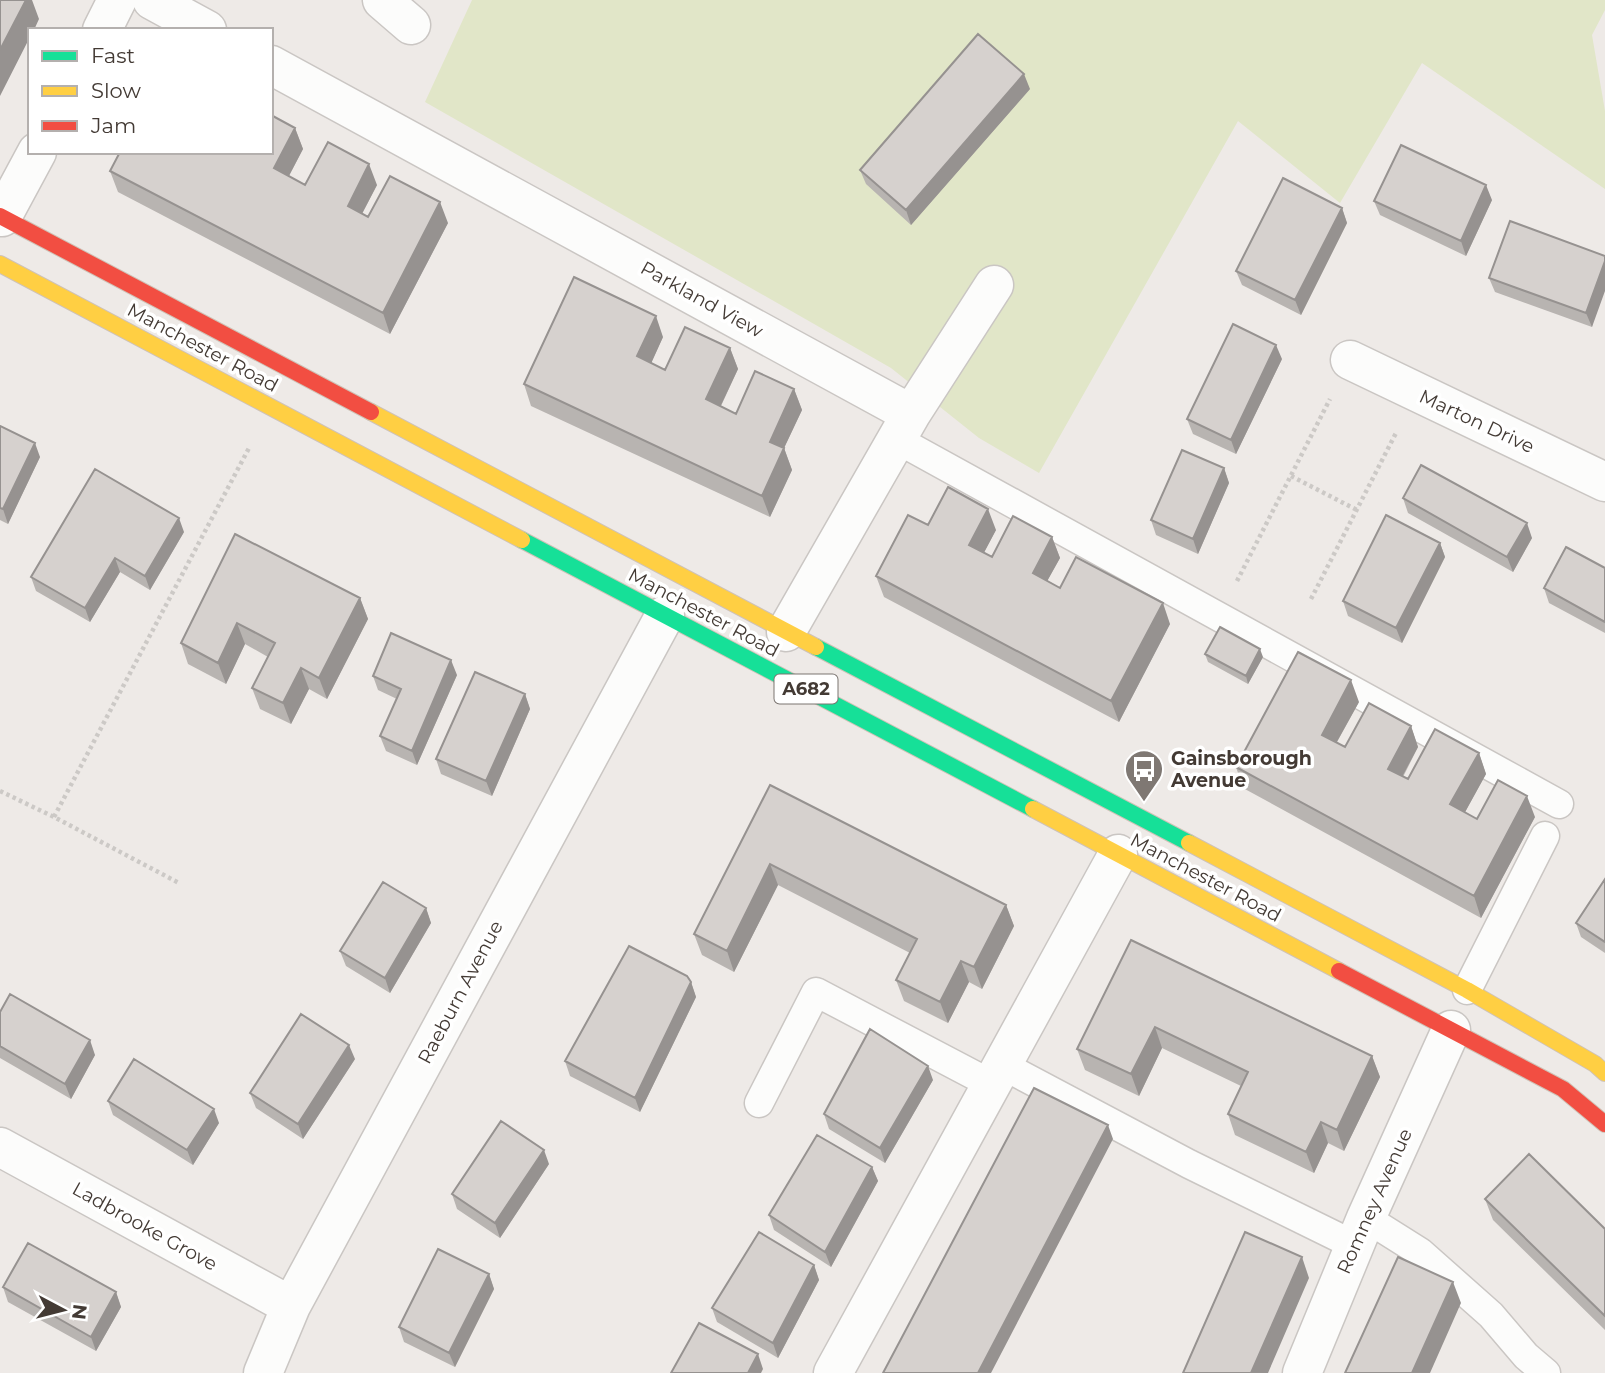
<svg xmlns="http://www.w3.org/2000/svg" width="1605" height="1373" font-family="Montserrat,sans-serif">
	<rect width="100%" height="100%" fill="#eeeae7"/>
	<path fill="#e1e6c8" d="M472,0H1605V10L1592,35L1605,111V189L1422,63L1340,203L1238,121L1039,473L979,438L891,368L425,102Z"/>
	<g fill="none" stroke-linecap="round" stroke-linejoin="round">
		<defs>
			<path id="lane" d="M896,439L1559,804
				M1467,990L1545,836
				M1002,1065L1189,1164L1354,1245
				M759,1103L816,992L991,1084
				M1366,1218L1420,1252L1491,1315L1526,1356L1546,1373"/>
			<path id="street" d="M152,0L207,30
				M382,0L411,25
				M102,30L117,0
				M271,65L911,414L786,632
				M2,217L37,152
				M1350,360L1605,482
				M911,414L994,285
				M0,1147L291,1306
				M263,1373L291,1306L665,615
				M833,1373L1118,854
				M1302,1373L1366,1218L1451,1030"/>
			<path id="fast" d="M522,540L1033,809
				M816,647L1189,843"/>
			<path id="slow" d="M0,264L522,540
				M371,412L816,647
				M1033,809L1339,971
				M1189,843L1467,990L1595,1064L1605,1073"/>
			<path id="jam" d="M0,216L371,412
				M1339,971L1563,1089L1605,1124"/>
		</defs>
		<use href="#lane" stroke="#cac6c3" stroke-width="31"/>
		<use href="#street" stroke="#cac6c3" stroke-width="41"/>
		<use href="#fast" stroke="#cfc2b6" stroke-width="18"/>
		<use href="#slow" stroke="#cfc2b6" stroke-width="18"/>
		<use href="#jam" stroke="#cfc2b6" stroke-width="18"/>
		<path stroke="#ccc9c6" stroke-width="4.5" stroke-dasharray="3.5 3.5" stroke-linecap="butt" d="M1291,476L1357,510
			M1237,581L1330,399
			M1311,599L1397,431
			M0,791L54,817L179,883
			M54,817L249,448"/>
		<use href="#lane" stroke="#fcfcfb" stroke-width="28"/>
		<use href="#street" stroke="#fcfcfb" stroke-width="38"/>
		<use href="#fast" stroke="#16e098" stroke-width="16"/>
		<use href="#slow" stroke="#ffcf43" stroke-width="16"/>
		<use href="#jam" stroke="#f24e42" stroke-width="16"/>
	</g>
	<path fill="#b8b4b1" d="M1030,89L911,225L866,184L860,170Z
		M295,128L303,149L289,176L305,185H377L362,214L368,217L448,223L390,334L118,192L110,171Z
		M1492,200L1466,256L1380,215L1374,201Z
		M1342,208L1347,223L1301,315L1242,285L1236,271Z
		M1605,256L1592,327L1495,292L1489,278Z
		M663,337L651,363L665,370L730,348L738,369L721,406L736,414L794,389L802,410L784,448L792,470L770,517L531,406L524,384Z
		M1282,359L1236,454L1193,434L1187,419Z
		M0,426L40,457L8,524L0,520Z
		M1224,468L1229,483L1198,554L1156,535L1151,520Z
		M1403,498L1532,538L1513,572L1408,513Z
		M928,525L996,530L984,552L992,557L1052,537L1060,558L1047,581L1060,588L1170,624L1119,722L884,597L876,576Z
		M184,532L150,590L120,572L90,622L36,591L31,577Z
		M235,534L360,598L368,619L327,699L309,689L291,724L260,709L252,688L268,657L245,644L226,684L188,664L181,643Z
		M1440,543L1445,557L1402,643L1348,616L1343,601Z
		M1605,568V633L1549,603L1544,588Z
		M1205,654L1263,657L1248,684L1208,662Z
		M457,675L417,765L386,751L380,736L397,699L378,690L373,676Z
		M525,694L530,709L492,796L441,774L436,759Z
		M1359,702L1337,742L1345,747L1411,726L1418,747L1403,777L1408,779L1479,753L1486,774L1465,812L1477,819L1535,817L1481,918L1243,788L1236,767Z
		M770,785L1006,905L1014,926L982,989L969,982L948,1023L904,1001L896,980L910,953L778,885L734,972L702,955L694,934Z
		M1605,879V953L1581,937L1576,923Z
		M426,908L431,923L390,993L346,966L340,951Z
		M1131,940L1372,1056L1380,1077L1344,1151L1328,1143L1314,1173L1235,1135L1228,1114L1241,1086L1162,1048L1139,1096L1085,1070L1077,1049Z
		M691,982L696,997L640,1112L570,1076L565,1061Z
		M0,1012L95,1055L71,1099L0,1058Z
		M355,1059L303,1139L256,1108L250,1093Z
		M933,1080L885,1163L829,1129L824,1114Z
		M108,1101L219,1123L193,1165L113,1115Z
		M549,1164L500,1238L457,1209L452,1194Z
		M872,1167L878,1181L831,1267L774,1230L769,1215Z
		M1485,1199L1605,1229V1330L1493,1220Z
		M814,1265L819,1280L778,1358L717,1322L712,1308Z
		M489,1274L494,1289L455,1367L404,1342L399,1327Z
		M3,1287L116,1292L121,1307L96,1351L8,1302Z"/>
	<path fill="#969290" d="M26,0H32L39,19L34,30H30V37L0,96V50Z
		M1024,74L1030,89L911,225L906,210Z
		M295,128L303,149L282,189L274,168Z
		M369,164L377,185L355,227L348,206Z
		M1486,185L1492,200L1466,256L1461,241Z
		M440,202L448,223L390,334L383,313Z
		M1342,208L1347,223L1301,315L1295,300Z
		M1605,261V291L1592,327L1586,313Z
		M656,316L663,337L645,377L637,356Z
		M1276,345L1282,359L1236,454L1231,440Z
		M730,348L738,369L714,420L706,399Z
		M794,389L802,410L777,463L770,442Z
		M35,443L40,457L8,524L3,509Z
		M784,448L792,470L770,517L762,496Z
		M1224,468L1229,483L1198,554L1193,539Z
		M988,509L996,530L977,566L969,545Z
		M179,518L184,532L150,590L145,576Z
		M1527,523L1532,538L1513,572L1507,557Z
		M1052,537L1060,558L1040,594L1033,573Z
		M1440,543L1445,557L1402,643L1396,628Z
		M115,558L120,572L90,622L85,608Z
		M360,598L368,619L327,699L319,678Z
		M1163,603L1170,624L1119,722L1111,701Z
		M237,623L245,644L226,684L218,663Z
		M1260,649L1263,657L1248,684L1246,676Z
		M451,660L457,675L417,765L412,751Z
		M301,668L309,689L291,724L283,703Z
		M1351,680L1359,702L1329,756L1322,735Z
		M525,694L530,709L492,796L486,781Z
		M1411,726L1418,747L1395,790L1388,769Z
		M1479,753L1486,774L1458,825L1450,804Z
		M1527,796L1535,817L1481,918L1474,896Z
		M770,864L778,885L734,972L727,951Z
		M1006,905L1014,926L982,989L974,967Z
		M426,908L431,923L390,993L385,978Z
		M961,961L969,982L948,1023L940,1002Z
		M691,982L696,997L640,1112L635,1098Z
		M1155,1027L1162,1048L1139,1096L1131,1074Z
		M90,1040L95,1055L71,1099L65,1084Z
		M349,1045L355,1059L303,1139L298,1124Z
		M1372,1056L1380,1077L1344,1151L1337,1130Z
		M928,1066L933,1080L885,1163L880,1148Z
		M214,1109L219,1123L193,1165L187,1150Z
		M1321,1122L1328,1143L1314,1173L1306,1152Z
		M1108,1125L1113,1139L991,1373H978Z
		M544,1150L549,1164L500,1238L495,1223Z
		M872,1167L878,1181L831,1267L825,1252Z
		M1302,1257L1309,1278L1268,1373H1251Z
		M814,1265L819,1280L778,1358L773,1343Z
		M489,1274L494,1289L455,1367L449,1353Z
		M1453,1282L1461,1303L1430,1373H1412Z
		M116,1292L121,1307L96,1351L91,1337Z
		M758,1354L763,1369L761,1373H748Z"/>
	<path fill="#d6d1ce" stroke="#969290" stroke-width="2" d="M0,0H26L0,50Z
		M978,34L1024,74L906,210L860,170Z
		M271,115L295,128L274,168L305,185L328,142L369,164L348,206L368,217L390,176L440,202L383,313L110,171L120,152H271Z
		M1401,145L1486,185L1461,241L1374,201Z
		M1283,178L1342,208L1295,300L1236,271Z
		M1510,221L1605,256V261L1586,313L1489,278Z
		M574,277L656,316L637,356L665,370L685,327L730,348L706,399L736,414L755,371L794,389L770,442L784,448L762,496L524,384Z
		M1233,324L1276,345L1231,440L1187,419Z
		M0,426L35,443L3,509L0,508Z
		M1182,450L1224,468L1193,539L1151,520Z
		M1421,465L1527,523L1507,557L1403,498Z
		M95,469L179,518L145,576L115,558L85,608L31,577Z
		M948,487L988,509L969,545L992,557L1013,516L1052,537L1033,573L1060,588L1076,557L1163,603L1111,701L876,576L908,515L928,525Z
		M1386,515L1440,543L1396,628L1343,601Z
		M235,534L360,598L319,678L301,668L283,703L252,688L275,643L237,623L218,663L181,643Z
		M1566,547L1605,568V622L1544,588Z
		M1220,627L1260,649L1246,676L1205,654Z
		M391,633L451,660L412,751L380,736L401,689L373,676Z
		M1298,652L1351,680L1322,735L1345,747L1369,703L1411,726L1388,769L1408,779L1435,729L1479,753L1450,804L1477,819L1498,780L1527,796L1474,896L1236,767Z
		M475,672L525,694L486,781L436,759Z
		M770,785L1006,905L974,967L961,961L940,1002L896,980L917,939L770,864L727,951L694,934Z
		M1605,879V942L1576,923Z
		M383,882L426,908L385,978L340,951Z
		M1131,940L1372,1056L1337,1130L1321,1122L1306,1152L1228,1114L1248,1072L1155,1027L1131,1074L1077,1049Z
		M629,946L687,976L691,982L635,1098L565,1061Z
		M10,994L90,1040L65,1084L0,1046V1012Z
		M301,1014L349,1045L298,1124L250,1093Z
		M870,1029L928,1066L880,1148L824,1114Z
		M134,1059L214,1109L187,1150L108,1101Z
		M1034,1088L1108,1125L978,1373H883Z
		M501,1121L544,1150L495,1223L452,1194Z
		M817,1135L872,1167L825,1252L769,1215Z
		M1529,1154L1605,1229V1316L1485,1199Z
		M759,1232L814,1265L773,1343L712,1308Z
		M1245,1232L1302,1257L1251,1373H1183Z
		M28,1243L116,1292L91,1337L3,1287Z
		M438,1249L489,1274L449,1353L399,1327Z
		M1398,1257L1453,1282L1412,1373H1345Z
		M699,1323L758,1354L748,1373H671Z"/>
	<defs>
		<symbol id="bus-pin" viewBox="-11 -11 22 30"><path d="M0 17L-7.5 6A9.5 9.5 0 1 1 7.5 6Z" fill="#7f7873" stroke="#fff"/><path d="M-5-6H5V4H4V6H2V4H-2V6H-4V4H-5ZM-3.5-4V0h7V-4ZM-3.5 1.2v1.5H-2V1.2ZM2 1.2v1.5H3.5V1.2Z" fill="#fff"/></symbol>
	</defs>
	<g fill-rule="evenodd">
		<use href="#bus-pin" x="1122" y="747" width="44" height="60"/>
	</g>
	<g text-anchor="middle" stroke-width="7" stroke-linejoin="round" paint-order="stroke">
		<rect fill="#fff" stroke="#7b7571" stroke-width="2" x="774.5" y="674.5" width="63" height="29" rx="5"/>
		<g font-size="18" font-weight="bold" fill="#433a34">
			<text x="806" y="695">A682</text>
		</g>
		<g font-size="19" fill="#433a34" stroke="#fff">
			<text transform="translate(702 299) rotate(29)" y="7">Parkland View</text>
			<text transform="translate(203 347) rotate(28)" y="7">Manchester Road</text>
			<text transform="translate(1477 421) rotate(25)" y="7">Marton Drive</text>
			<text transform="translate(704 612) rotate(28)" y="7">Manchester Road</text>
			<text transform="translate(1206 877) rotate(28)" y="7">Manchester Road</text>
			<text transform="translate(460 992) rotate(-62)" y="7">Raeburn Avenue</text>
			<text transform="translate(1374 1201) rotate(-66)" y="7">Romney Avenue</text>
			<text transform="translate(145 1226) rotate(29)" y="7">Ladbrooke Grove</text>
		</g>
		<g font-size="19" font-weight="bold" fill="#433a34" stroke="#fff" text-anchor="start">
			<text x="1171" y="765">Gainsborough<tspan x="1171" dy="22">Avenue</tspan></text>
		</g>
	</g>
	<rect x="28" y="28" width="245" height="126" fill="#ffffff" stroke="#b4b0ae" stroke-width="2"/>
	<rect x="42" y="51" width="35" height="10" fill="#16e098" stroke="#b4b0ae" stroke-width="2"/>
	<text x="91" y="63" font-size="21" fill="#433a34">Fast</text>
	<rect x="42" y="86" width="35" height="10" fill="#ffcf43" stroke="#b4b0ae" stroke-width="2"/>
	<text x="91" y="98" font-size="21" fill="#433a34">Slow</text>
	<rect x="42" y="121" width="35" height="10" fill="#f24e42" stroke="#b4b0ae" stroke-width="2"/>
	<text x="91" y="133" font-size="21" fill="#433a34">Jam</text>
	<g transform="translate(63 1310) rotate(97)" stroke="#ffffff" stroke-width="5" paint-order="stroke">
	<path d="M0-5L12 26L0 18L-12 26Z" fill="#433a34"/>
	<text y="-10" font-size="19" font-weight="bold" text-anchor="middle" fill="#433a34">N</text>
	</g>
</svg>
